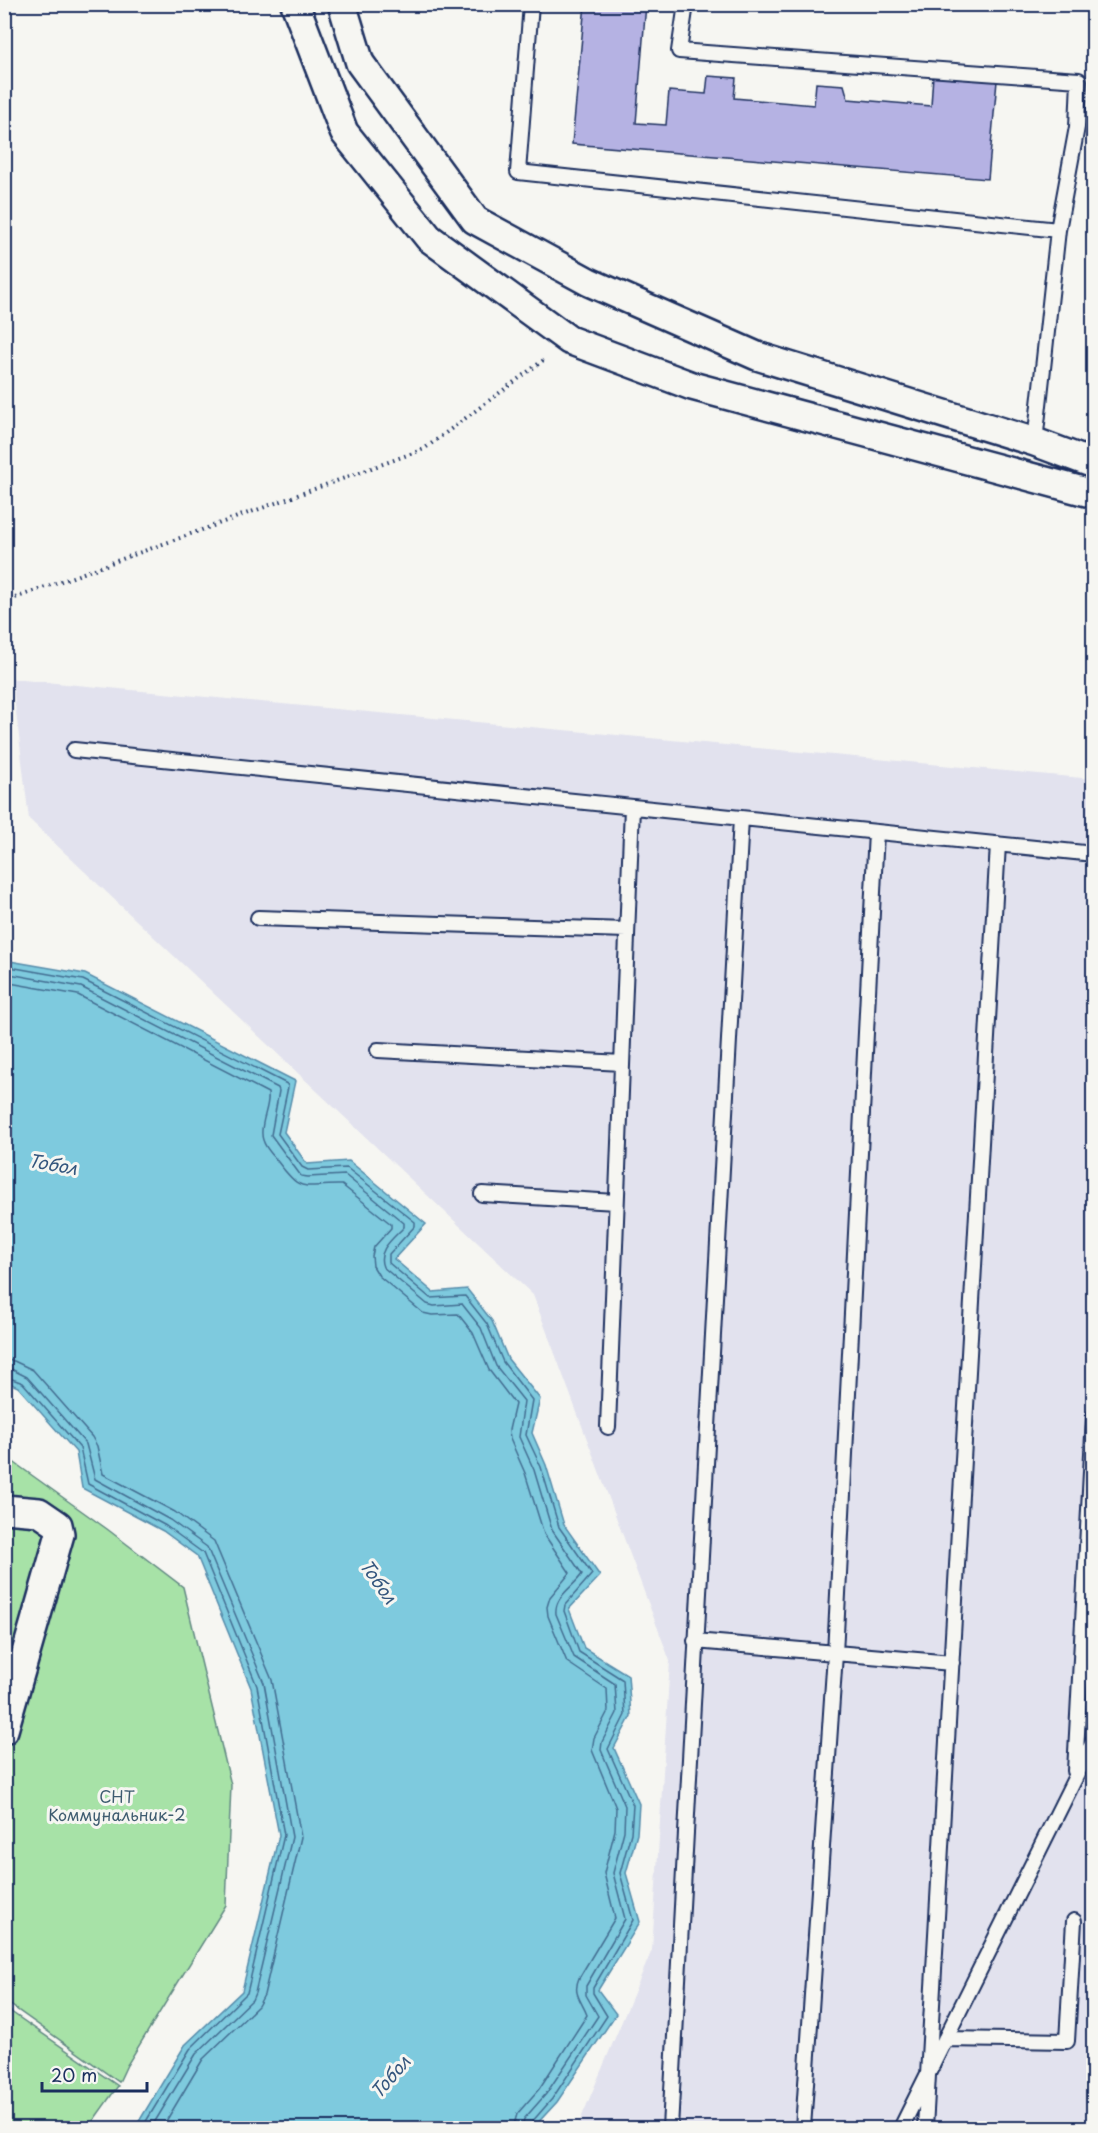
<svg xmlns="http://www.w3.org/2000/svg" width="1098" height="2133" font-family="'Playpen Sans',sans-serif">
	<rect width="100%" height="100%" fill="#f6f6f2"/>
	<filter id="ink" filterUnits="userSpaceOnUse"><feTurbulence type="fractalNoise" baseFrequency=".0167" numOctaves="2"/><feDisplacementMap in="SourceGraphic" scale="12" xChannelSelector="R" yChannelSelector="G"/><feConvolveMatrix kernelMatrix="1 2 1 2 8 2 1 2 1" color-interpolation-filters="sRGB"/></filter>
	<g filter="url(#ink)">
		<path fill="#e2e2ee" d="M12,679L1093,779V2128H577L652,1950L670,1661L533,1295L29,819Z"/>
		<path fill="#a7e2a7" stroke="#618882" stroke-width="1.5" d="M5,1456L107,1529L183,1587L231,1785L226,1905L127,2065L119,2082L5,2001Z
			M4,2007L118,2086L88,2128H5Z"/>
		<path fill="#7ecade" stroke="#568cab" stroke-width="1.5" d="M4,960L85,974L295,1081L284,1132L307,1164L349,1161L426,1224L394,1259L433,1292L467,1289L492,1321L508,1359L540,1399L532,1433L546,1465L564,1525L600,1576L569,1609L584,1648L628,1675L631,1716L614,1748L639,1804L637,1834L626,1873L640,1922L598,1990L616,2014L557,2102L533,2128H135L185,2045L242,1991L279,1835L251,1688L197,1556L163,1531L82,1488L76,1452L18,1387L5,1381Z"/>
		<g fill="none" stroke-linecap="round" stroke-linejoin="round">
			<path stroke="#436d91" stroke-width="1.5" d="M4,966L83,980L287,1084L288,1087L278,1134L302,1167L308,1170L347,1168L415,1222V1226L389,1254V1263L430,1298L465,1296L487,1324L503,1362L532,1400L526,1435L541,1467L559,1527L592,1574L565,1605L564,1611L579,1652L623,1680L625,1715L608,1749L633,1805L631,1833L620,1873L633,1920L593,1988V1993L607,2016L552,2099L531,2123L529,2128
				M4,973L81,987L278,1088L279,1091L271,1135L301,1176L308,1177L345,1175L404,1223V1227C394,1238 376,1250 383,1267L427,1304L434,1306L462,1304L481,1328L496,1366L524,1401L519,1437L534,1470L552,1530L582,1574C574,1587 554,1596 556,1614L574,1657L615,1684L617,1713L602,1742L601,1750L625,1806L624,1831L613,1873L625,1919L586,1986V1995L598,2016L546,2094L524,2119L522,2128
				M4,982L78,995L268,1093C270,1106 261,1120 262,1134C262,1143 269,1151 275,1158C303,1196 300,1184 342,1185L391,1224V1228L374,1247L372,1256L373,1266L379,1276L423,1313L432,1315L458,1314L473,1333L489,1370L515,1404L509,1430L510,1439L525,1473L544,1534L570,1573L550,1597L547,1607L548,1616L567,1662L607,1689L608,1711L594,1738L592,1750L616,1808L615,1830L604,1873L615,1918L579,1978C572,1994 582,2001 587,2015L539,2089L517,2114L513,2128
				M4,1360L14,1361L33,1370L92,1437L97,1446L103,1474L175,1512L214,1541L272,1680L301,1837L264,1995L258,2006L203,2059L162,2128
				M4,1369H11L27,1377L86,1444L95,1479L170,1520L207,1547L264,1683L292,1837L255,1993L252,2000L196,2054L151,2128
				M4,1376L23,1383L80,1448L88,1484L166,1526L203,1553L257,1686L284,1835L247,1993L190,2049L142,2128"/>
		</g>
		<path fill="#b5b2e3" stroke="#1b2f5e" stroke-width="1.5" d="M585,4H646L636,123L666,125L669,91L706,94L708,76L736,78L734,98L814,105L816,83L844,85L848,99L931,106L933,75L997,81L988,179L572,144Z
			M1094,120V177L1089,176Z"/>
		<g fill="none" stroke-linecap="round" stroke-linejoin="round">
			<defs>
				<path id="lane" d="M531,4L518,172L1058,230L1077,127L1079,80L679,51L686,4
					M1035,442L1058,230
					M74,750L1094,854
					M258,918L627,930
					M378,1050L622,1063
					M482,1194L616,1202
					M608,1427L632,807
					M695,1641L952,1663
					M1075,1771L1094,1416
					M945,2039L1067,2041L1074,1921
					M670,2128L741,818
					M803,2128L835,1654L876,832
					M901,2128L1094,1740
					M925,2128L998,844"/>
				<path id="street" d="M295,4L344,132L429,238L569,340L692,386L1094,494
					M342,4L360,63L475,220L589,282L757,356L1035,442L1094,464
					M4,1509L39,1512L58,1525L60,1534L4,1730"/>
			</defs>
			<use href="#lane" stroke="#1b2f5e" stroke-width="18"/>
			<use href="#street" stroke="#1b2f5e" stroke-width="32"/>
			<path stroke="#1b2f5e" stroke-width="4" stroke-dasharray="1.5 4.5" stroke-linecap="butt" d="M4,602L424,449L545,359"/>
			<use href="#lane" stroke="#f6f6f2" stroke-width="14"/>
			<use href="#street" stroke="#f6f6f2" stroke-width="27"/>
		</g>
	</g>
	<g text-anchor="middle" stroke-width="6" stroke-linejoin="round" paint-order="stroke">
		<g font-size="16" fill="#3e5c70" stroke="#f6f6f2">
			<text x="117" y="1803">СНТ<tspan x="117" dy="18">Коммунальник-2</tspan></text>
		</g>
		<g font-size="18" font-style="italic" fill="#34567e" stroke="#f6f6f2">
			<text transform="translate(53 1165) rotate(10)" y="6">Тобол</text>
			<text transform="translate(378 1582) rotate(55)" y="6">Тобол</text>
			<text transform="translate(391 2077) rotate(-49)" y="6">Тобол</text>
		</g>
	</g>
	<rect width="1098" height="2133" fill="none" stroke="#f6f6f2" stroke-width="24"/>
	<rect x="12" y="12" width="1074" height="2109" fill="none" stroke="#1b2f5e" stroke-width="2" filter="url(#ink)"/>
	<path d="M42 2082v9h105v-9" fill="none" stroke="#1b2f5e" stroke-width="3"/>
	<text x="51" y="2082" font-size="18" fill="#1b2f5e" stroke="#f6f6f2" stroke-width="4.5" paint-order="stroke">20 m</text>
</svg>
